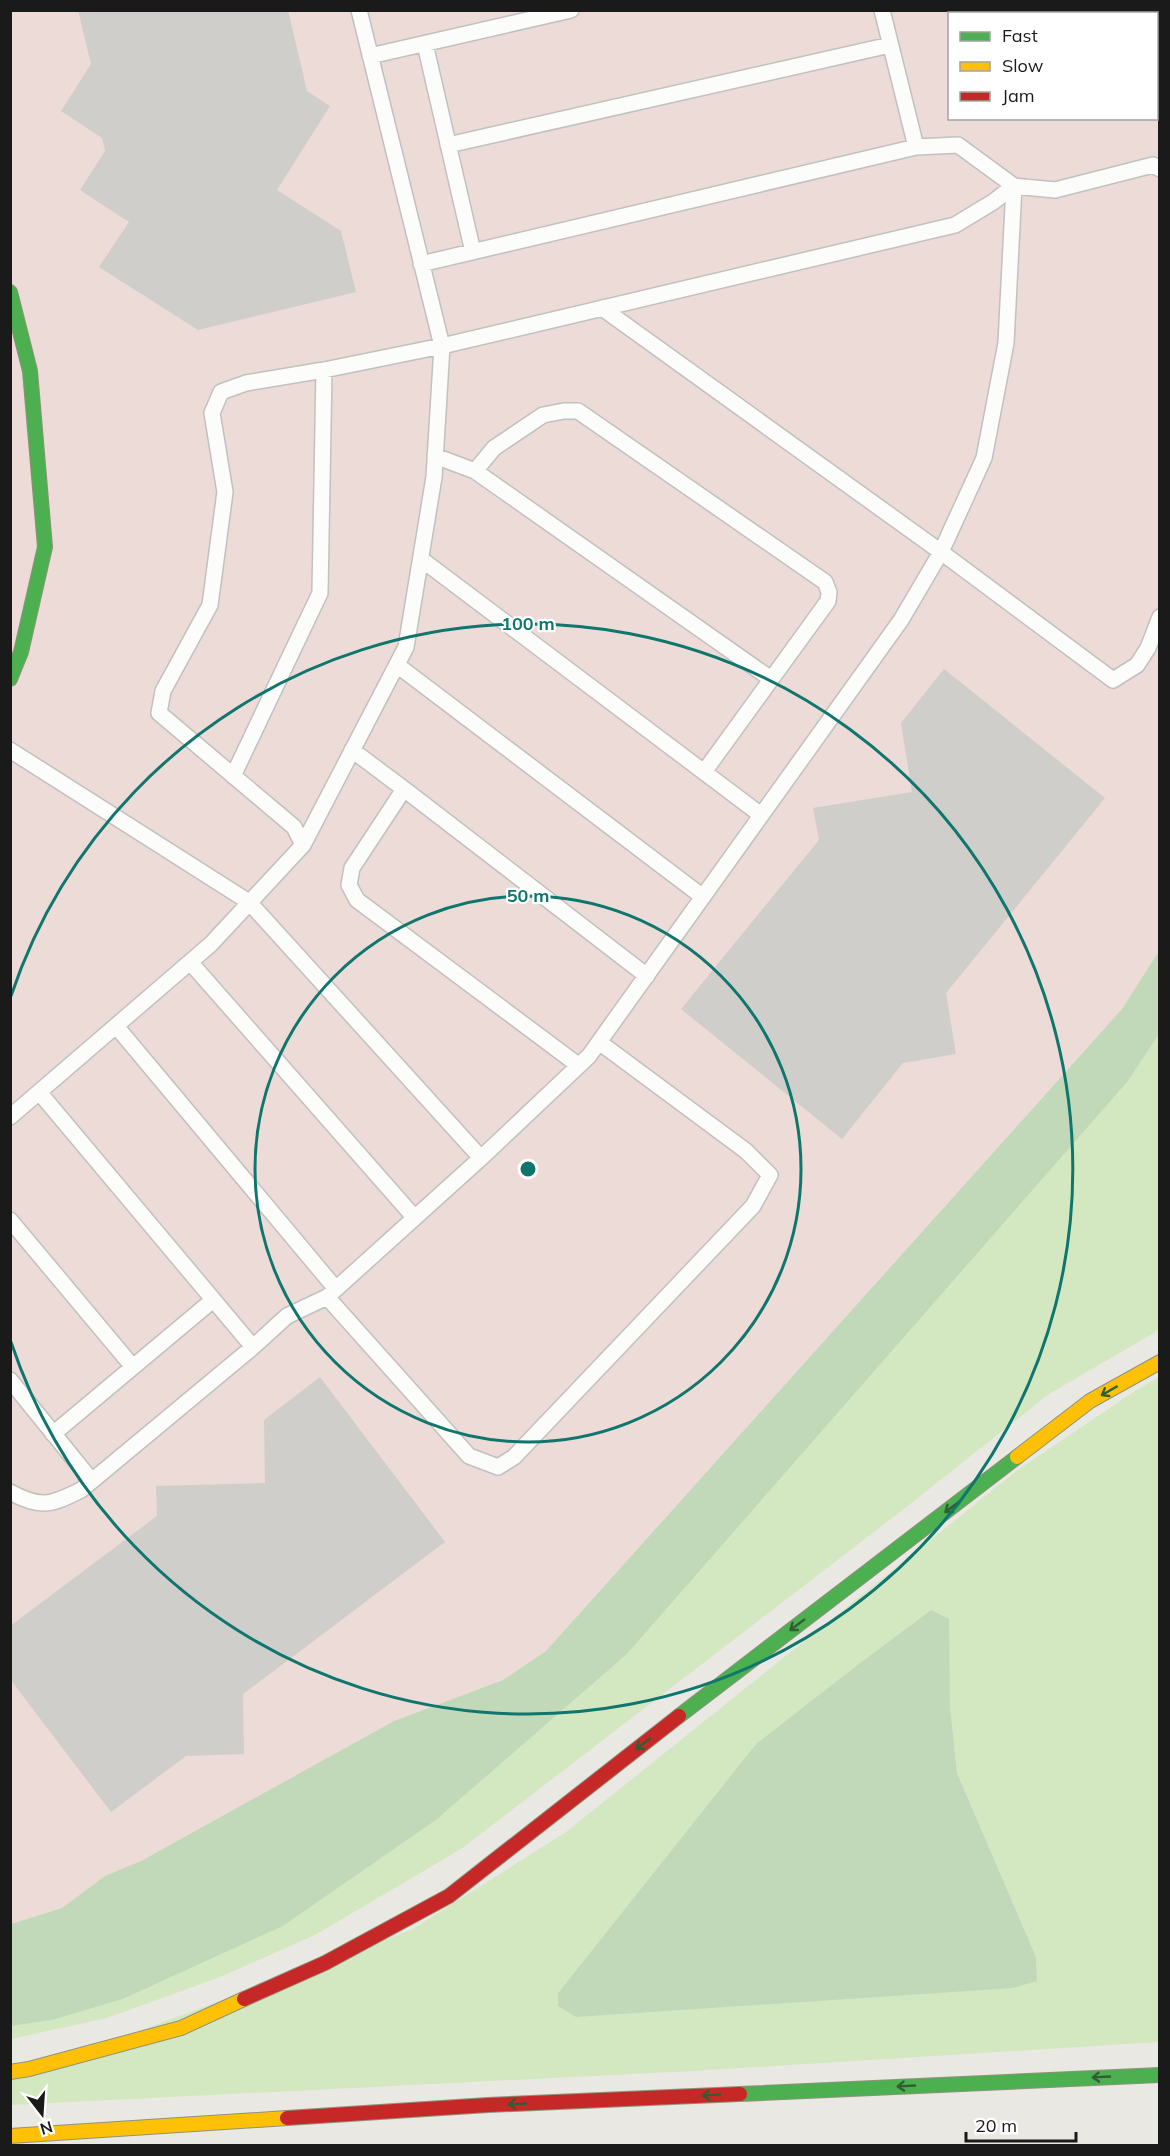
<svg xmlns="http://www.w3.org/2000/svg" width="1170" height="2156" font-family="Mulish,sans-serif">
	<rect width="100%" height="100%" fill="#e9e8e3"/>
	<path fill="#ecdbd7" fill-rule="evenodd" d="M11,11H1159V951L1122,1009L546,1651L503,1680L394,1721L141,1861L105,1876L62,1908L11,1924ZM950,14H1156V118H950Z"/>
	<path fill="#d3e8c0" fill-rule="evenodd" d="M1159,1034V1330L1049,1394L900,1512L461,1849L315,1935L220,1977L107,2018L11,2039L10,2026L52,2020L123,1999L283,1926L436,1820L627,1654L1128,1081Z
		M1159,1377V2042L693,2071L11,2105L10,2079L411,1930L566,1832L1019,1469L1135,1391ZM931,1610L950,1706L957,1773L1036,1957L1037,1981L558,2006V1993L756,1744L856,1666Z"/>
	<path fill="#c1d9b8" d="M1159,951V1034L1128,1081L627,1654L436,1820L283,1926L123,1999L52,2020L11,2026V1924L62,1908L105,1876L141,1861L394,1721L503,1680L546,1651L1122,1009Z
		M931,1610L949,1619L950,1706L957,1773L1036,1957L1037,1981L1012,1988L576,2017L558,2006V1993L756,1744L856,1666Z"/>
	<path fill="#cfceca" d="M78,10H288L307,91L330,106L277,190L341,231L356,292L198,330L99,267L129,222L80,190L105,151L102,138L61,111L91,64Z
		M1027,10H1160V59H1156V14H1025Z
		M944,669L1105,798L946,993L956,1054L903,1063L842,1139L681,1009L819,840L813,808L912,792L901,723Z
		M320,1377L445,1542L243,1694L244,1754L186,1756L111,1812L10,1679V1626L157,1516L156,1486L265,1483L264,1420Z"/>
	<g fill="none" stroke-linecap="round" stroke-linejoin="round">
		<defs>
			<path id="lane" d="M882,10L916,147L958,145L1014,186L1055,190L1153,165L1160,169
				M425,44L473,252
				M370,56L571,10
				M448,145L890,45
				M421,264L916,147
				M602,308L941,552L984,458L1006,343L1014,186
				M435,456L475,471L494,448L543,415L564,411H578L825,582L829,592L828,601L704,772
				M475,471L771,679
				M421,559L761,815
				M397,665L703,897
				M10,750L249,902L481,1158
				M352,750L404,789L352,868L349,885L357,900L578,1065
				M233,776L320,593L324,370
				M404,789L647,976
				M303,845L406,647L434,477L442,346L955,225L993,202L1014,186
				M190,962L414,1217
				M116,1026L336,1289
				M39,1092L253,1347
				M10,1117L211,944L303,845L294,827L159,713L163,691L210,605L225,492L212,413L221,392L246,383L324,370L442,346L359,10
				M10,1220L133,1367
				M327,1297L481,1158L589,1056L599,1042
				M10,1380L91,1480
				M53,1434L213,1300
				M10,1492C41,1509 51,1505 81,1490L253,1347L287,1316L327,1297L469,1456L498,1467L514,1457L753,1206L770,1175L746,1151L599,1042L901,620L941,552L1113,680L1137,665L1148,648L1160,617"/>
			<path id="fast" d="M10,292L30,371L45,547L21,652L10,679
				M679,1716L1017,1457
				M740,2094L1160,2075"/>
			<path id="slow" d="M1017,1457L1090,1401L1160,1362
				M10,2072L29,2069L181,2028L244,1999
				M10,2136L287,2118"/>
			<path id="jam" d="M244,1999L325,1963L449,1896L679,1716
				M287,2118L488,2105L740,2094"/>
		</defs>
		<use href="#lane" stroke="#c1c1bf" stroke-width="18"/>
		<use href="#fast" stroke="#8f927c" stroke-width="16"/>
		<use href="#slow" stroke="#8f927c" stroke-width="16"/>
		<use href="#jam" stroke="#8f927c" stroke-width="16"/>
		<use href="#lane" stroke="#fcfcfb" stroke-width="15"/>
		<use href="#fast" stroke="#4caf50" stroke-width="14"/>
		<use href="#slow" stroke="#ffc107" stroke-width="14"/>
		<use href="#jam" stroke="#c62828" stroke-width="14"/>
	</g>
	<defs><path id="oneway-shaft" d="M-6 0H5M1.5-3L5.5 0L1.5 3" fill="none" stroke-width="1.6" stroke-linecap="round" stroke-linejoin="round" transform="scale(1.5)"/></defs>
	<g stroke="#305d32">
		<use href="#oneway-shaft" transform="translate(1109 1391) rotate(150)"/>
		<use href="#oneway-shaft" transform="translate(952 1507) rotate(143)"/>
		<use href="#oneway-shaft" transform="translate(797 1625) rotate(143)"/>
		<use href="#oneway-shaft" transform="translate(643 1744) rotate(142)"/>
		<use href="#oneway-shaft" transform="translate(1101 2077) rotate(177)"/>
		<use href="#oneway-shaft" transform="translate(906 2086) rotate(177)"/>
		<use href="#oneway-shaft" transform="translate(711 2095) rotate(177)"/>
		<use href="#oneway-shaft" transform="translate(517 2104) rotate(177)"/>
	</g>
	<g fill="none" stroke="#0f766e" stroke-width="3">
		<circle cx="528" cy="1169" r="273"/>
		<path d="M11 996A545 545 0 1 1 11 1342"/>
	</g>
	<circle cx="528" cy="1169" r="9" fill="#0f766e" stroke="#fff" stroke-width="3"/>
	<g font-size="18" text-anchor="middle" font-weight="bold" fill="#0f766e" stroke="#fff" stroke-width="4.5" stroke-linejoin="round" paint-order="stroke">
		<text x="528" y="630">100 m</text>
		<text x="528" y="902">50 m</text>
	</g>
	<rect width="1170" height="2156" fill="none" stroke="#1a1a1a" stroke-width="24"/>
	<rect x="948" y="12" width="210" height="108" fill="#ffffff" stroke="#a3a3a3" stroke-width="1.5"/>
	<rect x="960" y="32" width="30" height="9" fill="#4caf50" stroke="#a3a3a3" stroke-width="1.5"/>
	<text x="1002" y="42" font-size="18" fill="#1a1a1a">Fast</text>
	<rect x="960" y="62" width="30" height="9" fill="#ffc107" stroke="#a3a3a3" stroke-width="1.5"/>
	<text x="1002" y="72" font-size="18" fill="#1a1a1a">Slow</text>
	<rect x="960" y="92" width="30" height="9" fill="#c62828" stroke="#a3a3a3" stroke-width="1.5"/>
	<text x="1002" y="102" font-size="18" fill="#1a1a1a">Jam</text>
	<g transform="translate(42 2114) rotate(163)" stroke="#ffffff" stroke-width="4.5" paint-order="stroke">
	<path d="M0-4.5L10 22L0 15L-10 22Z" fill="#1a1a1a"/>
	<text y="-9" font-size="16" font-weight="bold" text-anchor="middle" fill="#1a1a1a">N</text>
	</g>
	<path d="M966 2132v9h110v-9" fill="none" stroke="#1a1a1a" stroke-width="3"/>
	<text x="975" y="2132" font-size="18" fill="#1a1a1a" stroke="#ffffff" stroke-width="4.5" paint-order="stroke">20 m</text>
</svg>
